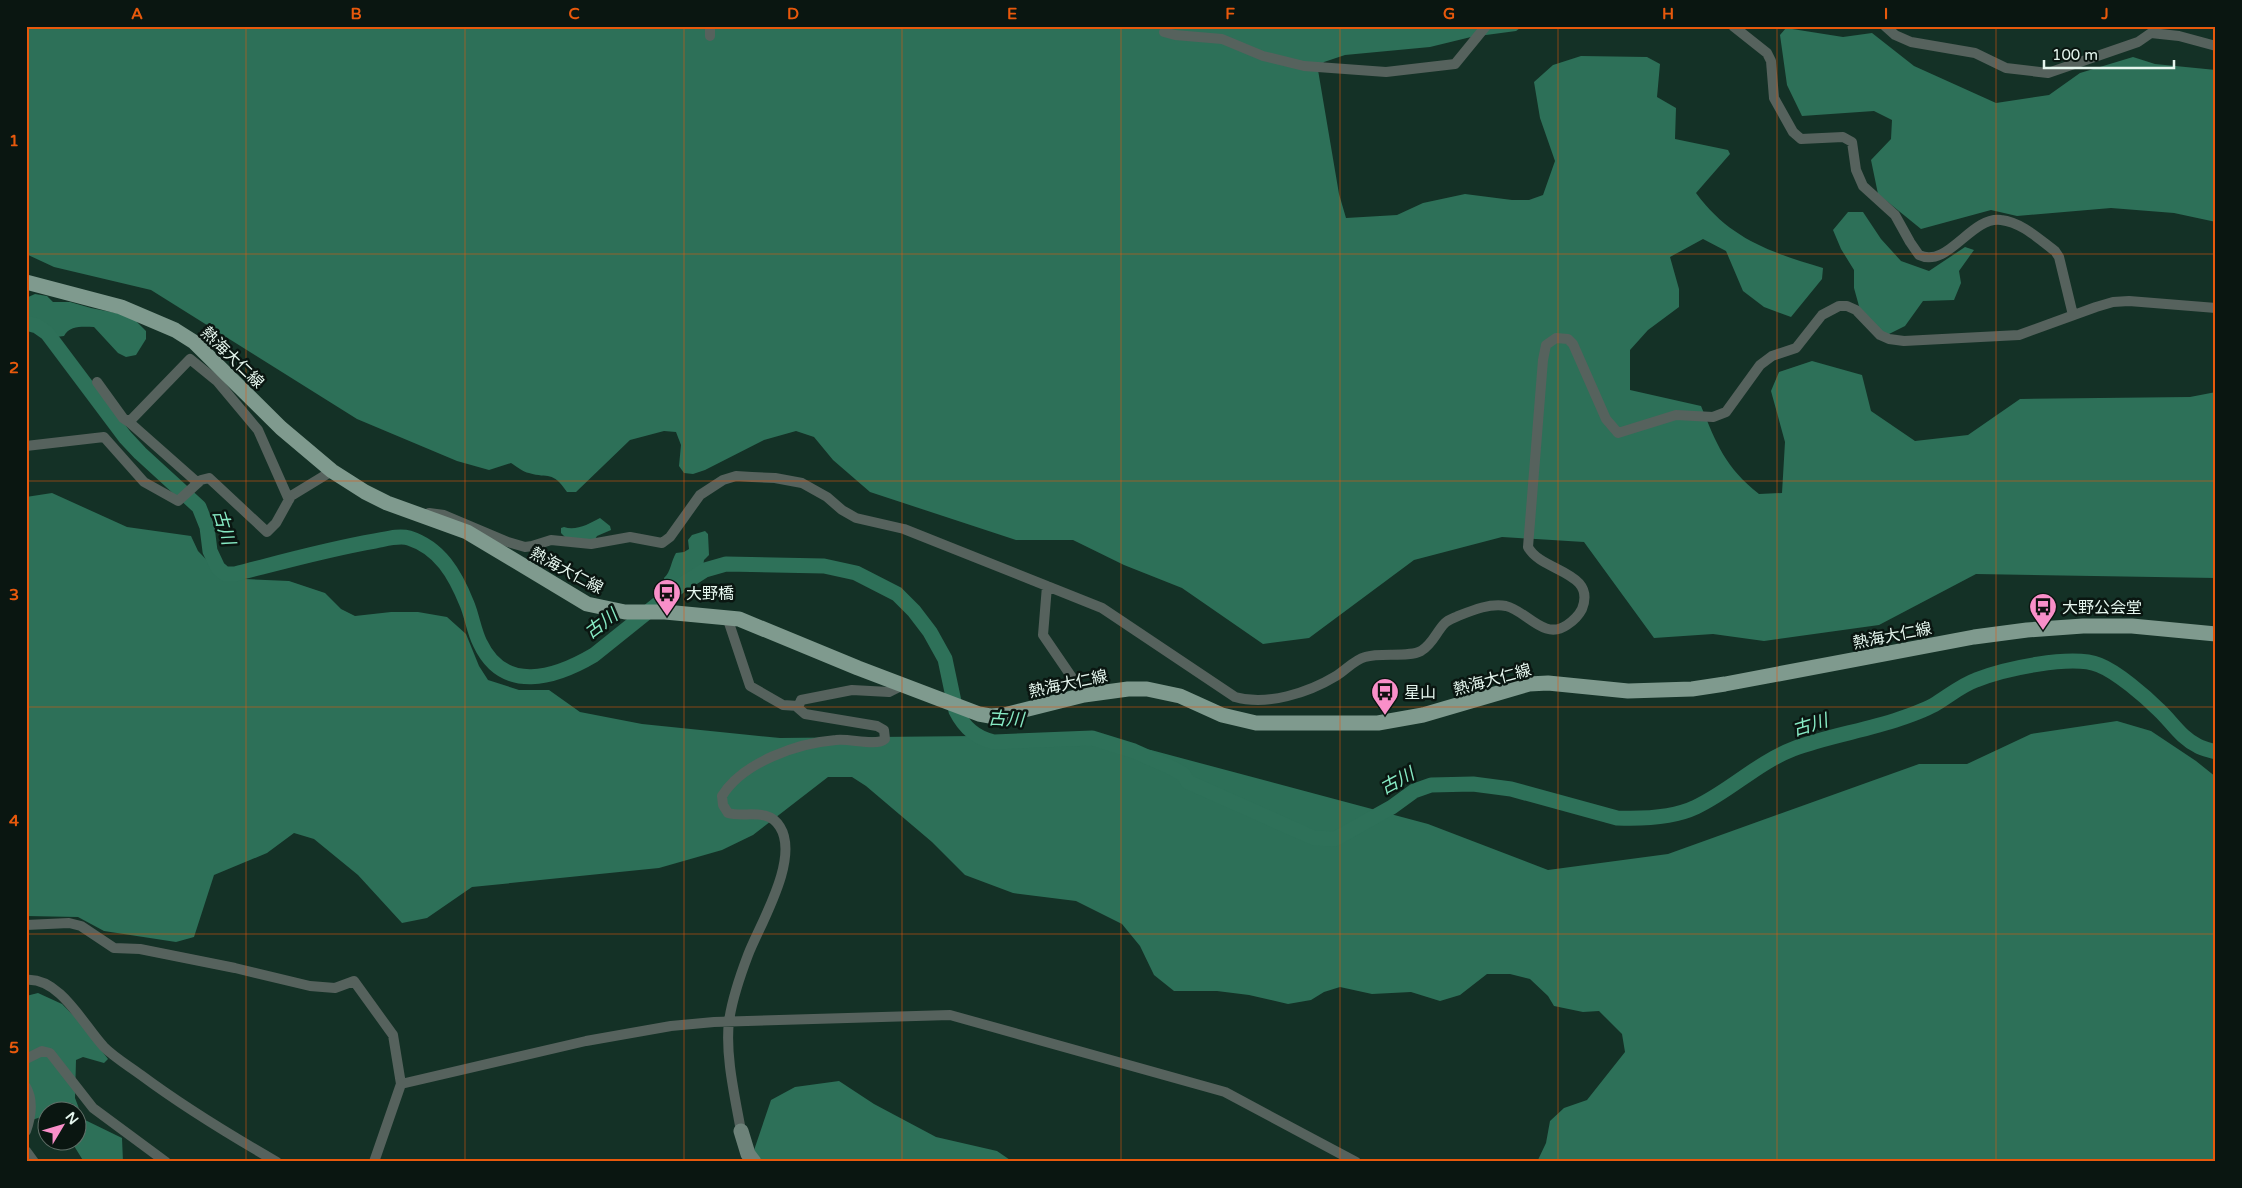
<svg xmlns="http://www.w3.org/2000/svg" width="2242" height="1188" font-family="'Varela Round','Noto Sans JP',sans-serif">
	<rect width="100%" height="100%" fill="#143126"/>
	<path fill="#2d7058" d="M26,26H1523L1516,31L1471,37L1430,47L1345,55L1324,62L1318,70L1339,194L1346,218L1397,215L1423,203L1465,194L1512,200H1529L1543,195L1555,161L1540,118L1534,82L1553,65L1581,56L1647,57L1660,64L1657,97L1676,108L1675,139L1728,150L1730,154L1696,193C1730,239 1770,252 1823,268L1822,279L1791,317L1764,307L1743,291L1726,251L1703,239L1670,257L1679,289V307L1648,330L1630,350V390L1701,406C1717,445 1725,467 1759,494L1782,493L1785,442L1771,391L1779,372L1812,361L1862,375L1871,411L1915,441L1968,435L2020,399L2190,397L2216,392V578L1976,574L1879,625L1764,641L1713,634L1654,638L1584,542L1502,537L1414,560L1309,638L1263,644L1182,588L1124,565L1073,540H1016L870,492L833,460L814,437L796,431L764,440L705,470L693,474L684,473L679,466L681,445L676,432L664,431L630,440L576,492H567C552,470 549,479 529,473C523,472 516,466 511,463L489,470L457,461L357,419L151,290L54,267L26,254Z
		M1786,28L1843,37L1872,33L1914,66L1996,103L2049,95L2080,73L2133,57L2155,64L2216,70V222L2174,213L2111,208L2017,216L1991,210L1921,229L1878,194L1871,160L1891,139L1892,120L1874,111L1802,116L1787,85L1780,35Z
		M1848,212H1863L1881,239L1901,261L1929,271L1965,247L1974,250L1959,271L1961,283L1954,300L1923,301L1905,326L1887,335L1862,317L1854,288V270L1841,249L1833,230Z
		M35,294L47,296L53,302H70L91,308L121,314L136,321L146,331V339L136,355L126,357L118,353L94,327C83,327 70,325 64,336L56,337L42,325L26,319V298Z
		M52,493L127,527L191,536L198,551L224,578L289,581L325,593L341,609L355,616L391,612H418L447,617L466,634L479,666L488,680L519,690H549L580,712L642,724L780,738L975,736L1075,739L1151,750L1428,824L1548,870L1668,854L1919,764H1967L2031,734L2117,721L2151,731L2196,761L2216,777V1162H1537L1546,1143L1550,1121L1564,1108L1587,1100L1625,1052L1622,1034L1599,1011L1583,1012L1554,1006L1548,996L1530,979L1510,974H1487L1460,995L1440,1001L1411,992L1372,994L1340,987L1324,992L1311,1000L1288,1004L1249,995L1217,991H1174L1154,975L1140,946L1122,924L1076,901L1013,893L965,875L932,842L866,786L852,777H828L753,835L722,850L659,868L472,887L427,918L402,923L358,875L314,839L294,833L267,853L214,875L194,937L176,942L104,931L78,917L26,916V497Z
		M600,518L610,526L611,530L597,536L594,541L566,538L561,533V528L564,527C576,531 589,524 600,518Z
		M705,531L708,534L709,555L704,560L703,566L671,589L667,587L664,578C671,572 671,561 676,553L684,552L689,549L688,540L692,535Z
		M38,993L62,1004L80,1022L108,1059L104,1063L83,1057L76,1060L75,1098L83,1119L122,1138L123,1162H84L71,1141L78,1140V1110H48L47,1118L44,1116L26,1122V996Z
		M839,1081L874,1104L936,1137L997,1151L1013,1162H750L771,1100L795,1087Z"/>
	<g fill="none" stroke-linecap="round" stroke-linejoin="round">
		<path stroke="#2e7159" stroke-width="15" d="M26,323L37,326L47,333L125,437L140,453L199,507L207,527L210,551L218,568L225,574H235C282,562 328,549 375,541C386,539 399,535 409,538C440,548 455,574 467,604C472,616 474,631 480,643C504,694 555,678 594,655L680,586L705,570L726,564L824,566L856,573L897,594L914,611L930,632L945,659L956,711C964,727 975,738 994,742L1092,738L1134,751L1170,767L1183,774L1188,782L1314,838L1335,839L1392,807L1414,791L1431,785L1473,784L1511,789L1617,818C1643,819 1673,818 1696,807C1730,791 1757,763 1793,749C1827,736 1864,731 1899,719C1911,715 1926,710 1937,703C1950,695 1962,685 1976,680C2003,669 2072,654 2099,665C2117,672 2145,696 2159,710C2172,722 2181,738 2198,746C2203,749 2210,750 2216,752"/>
		<path stroke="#56625d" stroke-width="10" d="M1733,26L1767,53L1771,61L1774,98L1793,132L1801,139L1843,137L1852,142L1856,170L1863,186L1895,215L1910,242L1919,255C1948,269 1971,216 2001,220C2021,222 2039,239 2055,251L2059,257L2073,315
			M1885,26L1895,35L1911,42L1975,53L2006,68L2048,73L2138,42L2151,33L2179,36L2216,46
			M1164,32L1175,35L1222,39L1263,56L1304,66L1386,72L1455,64L1486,26
			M710,36V26
			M97,382L123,418L129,422
			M26,446L104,437L144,482L178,501L201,480L209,478L267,532L276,523L291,496L332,471
			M198,483L129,422L190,359L217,381L258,430L289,500
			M429,513L444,515L508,542L525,547L532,546L551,540L591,544L630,537L662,543L670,537L700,495L723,480L736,476L752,477L775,478L802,483L827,497L842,510L856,518L904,529L1102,608L1235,697C1267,706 1308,693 1336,676C1346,670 1354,660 1365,657C1381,652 1408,658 1421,651C1433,644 1436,632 1445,623C1448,620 1454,618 1458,616C1473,610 1490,603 1506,606C1527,611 1544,641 1567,625C1573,621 1579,615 1582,609C1597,571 1541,572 1528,547L1543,360L1546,345L1556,338L1568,339L1573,344L1606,419L1618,433L1676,415L1713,417L1726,412L1760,365L1772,356L1796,348L1822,315L1839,306H1847L1856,310L1880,335L1889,339L1904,341L2019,335L2096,307L2113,302L2129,301L2216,308
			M1047,586L1043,635L1084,695
			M727,617L750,686L783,705L798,706
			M26,925L69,923L81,926L114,948L140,949L235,968L310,986L335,988L354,981L393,1035L401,1084L374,1162
			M26,980C60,977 84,1026 104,1047C115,1058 129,1066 141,1075C184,1107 230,1135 277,1162
			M26,1059L42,1051L50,1053L93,1108L166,1162
			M401,1084L586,1041L671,1026L714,1022L950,1015L1225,1092L1356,1162
			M26,1087C34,1101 31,1117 26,1131
			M741,1131C735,1097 725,1055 729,1021C732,1000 740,976 748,955C760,924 800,859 780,827C768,807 745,818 728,813L723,805L722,796C743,762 798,743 836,740C850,738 876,747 885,739L884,730L877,726L805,714L798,708L801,700L852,690L889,692L903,685
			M26,1151L34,1162"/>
		<path stroke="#6d8279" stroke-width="15" d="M741,1131L748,1154L754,1162"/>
		<path stroke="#7f9a8e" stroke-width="15" d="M26,282L121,307L175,330L194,342L281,428L332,471L365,492L387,503L467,532L587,604L625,612H665L739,619L858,668L979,714L990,716L1004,715L1084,695L1128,689H1147L1180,696L1222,715L1256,723H1378L1423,715L1529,684L1548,683L1628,691L1692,689L1725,684L1974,637L2027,630L2083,626H2132L2216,634"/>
	</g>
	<path fill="none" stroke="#e8590c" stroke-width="1" stroke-opacity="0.55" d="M246,26V1162M465,26V1162M684,26V1162M902,26V1162M1121,26V1162M1340,26V1162M1558,26V1162M1777,26V1162M1996,26V1162M26,254H2216M26,481H2216M26,707H2216M26,934H2216"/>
	<defs>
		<symbol id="bus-pin" viewBox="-11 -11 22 30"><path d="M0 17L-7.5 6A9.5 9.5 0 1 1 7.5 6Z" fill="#f98fc9" stroke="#0a1611"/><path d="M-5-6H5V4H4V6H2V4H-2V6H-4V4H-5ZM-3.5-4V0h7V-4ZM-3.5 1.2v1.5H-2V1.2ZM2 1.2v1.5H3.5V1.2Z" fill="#111"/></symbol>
	</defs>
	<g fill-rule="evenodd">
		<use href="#bus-pin" x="651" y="577" width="32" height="43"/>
		<use href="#bus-pin" x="2027" y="591" width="32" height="43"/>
		<use href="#bus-pin" x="1369" y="676" width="32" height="43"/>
	</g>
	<g text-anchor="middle" stroke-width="5" stroke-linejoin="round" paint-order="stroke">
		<g font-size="16" fill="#e5f6ee" stroke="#0a1611">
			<text transform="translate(233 357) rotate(44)" y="6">熱海大仁線</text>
			<text transform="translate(567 570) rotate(28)" y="6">熱海大仁線</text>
			<text transform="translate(1892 635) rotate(-11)" y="6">熱海大仁線</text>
			<text transform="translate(1492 679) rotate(-15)" y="6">熱海大仁線</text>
			<text transform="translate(1068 683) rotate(-12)" y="6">熱海大仁線</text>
		</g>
		<g font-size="16" fill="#e5f6ee" stroke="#0a1611" text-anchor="start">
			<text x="686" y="599">大野橋</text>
			<text x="2062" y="613">大野公会堂</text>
			<text x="1404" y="698">星山</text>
		</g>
		<g font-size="18" font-style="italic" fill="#87eac4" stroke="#0a1611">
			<text transform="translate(224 527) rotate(73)" y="6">古川</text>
			<text transform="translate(601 624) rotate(-37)" y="6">古川</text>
			<text transform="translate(1006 719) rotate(3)" y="6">古川</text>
			<text transform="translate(1810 725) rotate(-17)" y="6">古川</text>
			<text transform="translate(1397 781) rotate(-28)" y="6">古川</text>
		</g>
	</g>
	<rect width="2242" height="1188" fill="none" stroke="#0a1611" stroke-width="55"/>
	<g transform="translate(62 1126) rotate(52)"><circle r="24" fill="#0a1611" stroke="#627069"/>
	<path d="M0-4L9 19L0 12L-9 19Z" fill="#f98fc9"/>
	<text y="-8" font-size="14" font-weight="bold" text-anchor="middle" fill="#e5f6ee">N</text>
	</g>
	<path d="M2044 60v8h130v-8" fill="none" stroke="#e5f6ee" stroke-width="2.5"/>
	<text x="2052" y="60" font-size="15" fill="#e5f6ee" stroke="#0a1611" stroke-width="4" paint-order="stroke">100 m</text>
	<rect x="28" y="28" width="2186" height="1132" fill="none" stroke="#e8590c" stroke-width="2"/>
	<g font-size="16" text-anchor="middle" font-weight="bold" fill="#e8590c">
		<text x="137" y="19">A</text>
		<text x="356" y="19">B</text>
		<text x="574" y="19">C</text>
		<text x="793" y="19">D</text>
		<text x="1012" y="19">E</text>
		<text x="1230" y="19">F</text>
		<text x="1449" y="19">G</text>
		<text x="1668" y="19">H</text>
		<text x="1886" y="19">I</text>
		<text x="2105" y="19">J</text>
		<text x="14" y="146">1</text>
		<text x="14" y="373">2</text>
		<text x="14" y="600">3</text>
		<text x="14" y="826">4</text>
		<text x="14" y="1053">5</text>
	</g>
</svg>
